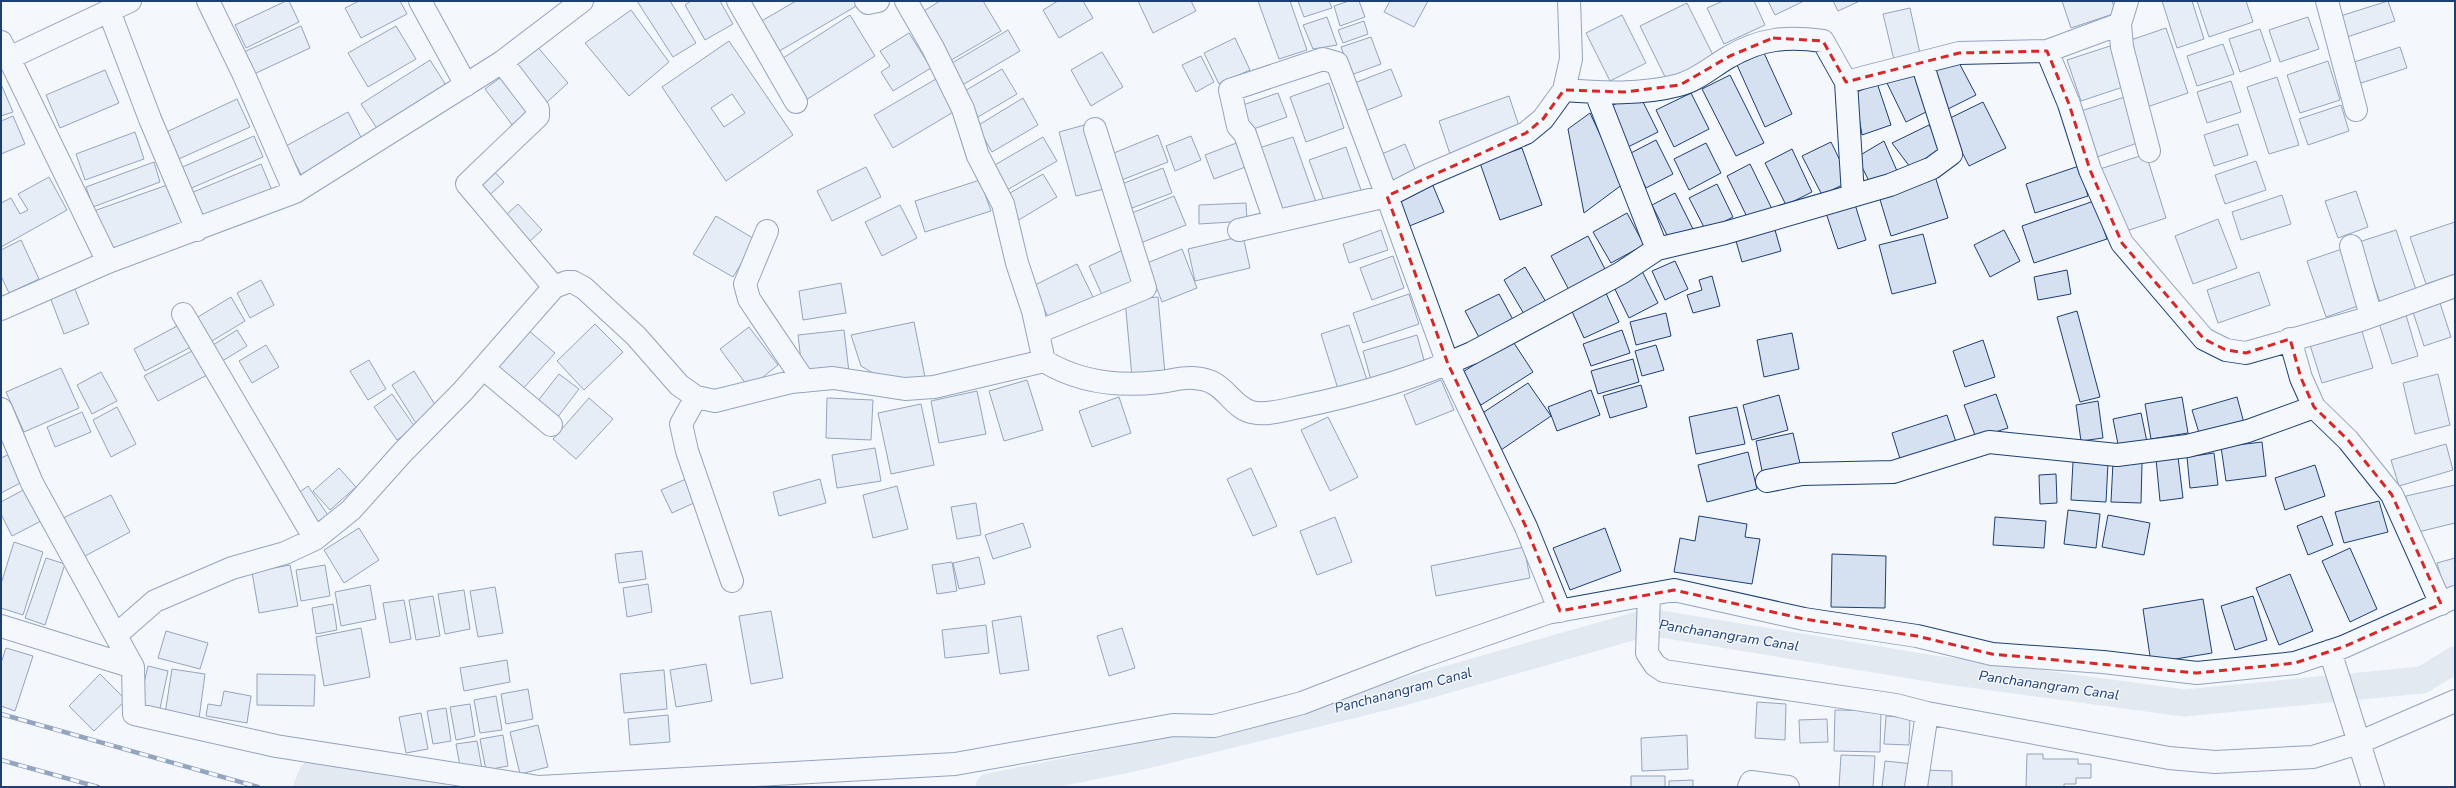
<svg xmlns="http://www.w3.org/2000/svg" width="2456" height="788" font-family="'Nunito Sans',sans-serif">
	<rect width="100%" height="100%" fill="#f4f7fb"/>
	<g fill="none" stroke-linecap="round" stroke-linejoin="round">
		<path stroke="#cfd7e4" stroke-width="27" d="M307,787L312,774L379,776L433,787
			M989,787L1138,757L1400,693L1649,622L1934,669L2184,703L2422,680L2455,660"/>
	</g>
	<path fill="#d5e0f0" stroke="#1d3f73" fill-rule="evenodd" d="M286,1H289L299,22L246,48L235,25Z
		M359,1H400L407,14L361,38L345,8Z
		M637,1H670L696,43L673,57Z
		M691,1H720L733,24L705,40L685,5Z
		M796,1H855L858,5L776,53L758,23Z
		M940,1H983L1001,31L948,62L919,14Z
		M1058,1H1083L1093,18L1059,38L1043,10Z
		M1138,1H1191L1196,11L1153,33Z
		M1258,1H1290L1307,50L1279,59Z
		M1298,1H1329L1332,8L1304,17Z
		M1349,1H1359L1365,17L1340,26L1334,6Z
		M1390,1H1428L1414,27L1384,12Z
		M1723,1H1754L1765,25L1724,44L1707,8Z
		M1768,1H1804L1775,15Z
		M1833,1H1860L1838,11Z
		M2062,1H2112L2116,13L2071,28Z
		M2162,1H2192L2204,39L2177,48Z
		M2197,1H2246L2253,22L2209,37Z
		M2388,1L2395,21L2341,39L2334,18Z
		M1687,3L1716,61L1669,85L1640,26Z
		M1910,8L1921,58L1895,64L1883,14Z
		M631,10L669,62L629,96L585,43Z
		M850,15L875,56L806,100L780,60Z
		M1622,15L1646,63L1610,81L1586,33Z
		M1327,17L1337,45L1313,49L1303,25Z
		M2308,17L2319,49L2280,62L2269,30Z
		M1364,21L1368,34L1343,43L1338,30Z
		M301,26L310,48L254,74L244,52Z
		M396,26L416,59L368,87L348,53Z
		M2166,28L2188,93L2147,107L2125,42Z
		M2260,29L2271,61L2240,72L2229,39Z
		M1008,30L1020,51L959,87L947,66Z
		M909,33L931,68L893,91L881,72L890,66L880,51Z
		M1371,37L1381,64L1351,75L1341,47Z
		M1235,38L1250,70L1219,84L1204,53Z
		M729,41L793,135L726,181L662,87ZM732,94L745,113L724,127L711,108Z
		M2223,44L2234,74L2197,86L2187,56Z
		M536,45L568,83L545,104L512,65Z
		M2110,46L2123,87L2081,101L2067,60Z
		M2400,47L2407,68L2352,86L2345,65Z
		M1102,52L1123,87L1091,106L1071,70Z
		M1764,53L1792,114L1765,127L1737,65Z
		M1201,56L1214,82L1196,92L1182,65Z
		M1956,57L1976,95L1946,110L1926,72Z
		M430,60L449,90L380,133L361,104Z
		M2328,61L2340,100L2300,113L2287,75Z
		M1913,67L1934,108L1906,122L1886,81Z
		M1002,69L1017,94L978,117L963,92Z
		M1391,69L1402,96L1363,112L1352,84Z
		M105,70L119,103L60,128L46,95Z
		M505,74L533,111L513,126L485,89Z
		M1730,75L1764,143L1736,156L1702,89Z
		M2277,77L2299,145L2269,154L2247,87Z
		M936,79L955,111L893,148L874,115Z
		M2231,81L2241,112L2207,123L2197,92Z
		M1329,83L1344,128L1306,142L1290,97Z
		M1877,83L1891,125L1862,135L1855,93Z
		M1,84L13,112L1,116Z
		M1638,92L1658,132L1624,149L1604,110Z
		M1278,93L1287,117L1248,131L1240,106Z
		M1691,93L1709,129L1674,147L1656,110Z
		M2131,95L2146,140L2097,157L2081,111Z
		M1509,96L1520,129L1450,154L1439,121Z
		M1023,98L1038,125L992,152L977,126Z
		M237,99L250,127L172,162L160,135Z
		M1983,102L2006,148L1969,166L1946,120Z
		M2341,105L2349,131L2308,145L2299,119Z
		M348,112L364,143L302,176L286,146Z
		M1590,113L1623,184L1584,213L1568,129Z
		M13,116L25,144L1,154V121Z
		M1088,124L1104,189L1076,196L1059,132Z
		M2238,124L2248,155L2214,166L2204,135Z
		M1929,125L1943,150L1910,167L1892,143Z
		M135,132L144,159L85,180L76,154Z
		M1158,135L1168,162L1119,181L1109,155Z
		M254,136L263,157L187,190L178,169Z
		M1191,136L1201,160L1175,171L1166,146Z
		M1043,137L1057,161L1007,190L993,166Z
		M1293,137L1316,202L1282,214L1259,148Z
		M1656,140L1673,174L1646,188L1629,154Z
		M1884,141L1897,171L1871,185L1857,157Z
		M1239,142L1248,166L1214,179L1205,155Z
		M1831,142L1850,181L1822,195L1802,156Z
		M1706,143L1721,173L1689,190L1674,159Z
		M1405,144L1418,176L1388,189L1375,157Z
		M1346,147L1362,193L1326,206L1309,160Z
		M1522,148L1542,205L1500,220L1480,163Z
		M1792,149L1812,192L1786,205L1765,163Z
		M2146,154L2166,218L2120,233L2100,169Z
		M2256,161L2266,190L2225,204L2215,175Z
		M154,162L160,182L93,207L86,187Z
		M261,164L274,195L198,226L186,195Z
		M1750,164L1772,209L1749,221L1727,176Z
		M489,166L504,182L484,200L469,184Z
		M2079,166L2088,196L2035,213L2026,184Z
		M866,167L881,197L832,221L817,191Z
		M1163,168L1172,193L1132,208L1122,184Z
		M1043,174L1057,197L1017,221L1003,197Z
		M1935,176L1948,218L1891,236L1878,193Z
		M49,177L67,210L1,247V203L11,198L20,214L28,210L18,194Z
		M980,180L991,211L925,232L915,201Z
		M1431,181L1444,212L1407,227L1395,196Z
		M170,184L187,231L108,259L91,212Z
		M1717,184L1733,217L1706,231L1689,198Z
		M2356,191L2368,227L2338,238L2325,201Z
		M1675,193L1694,231L1671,243L1652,205Z
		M2282,195L2291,224L2241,240L2232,212Z
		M1174,196L1186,225L1138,244L1127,215Z
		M1853,198L1866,240L1838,249L1824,207Z
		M2094,201L2107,239L2034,263L2022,226Z
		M1246,203L1247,221L1199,224V205Z
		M518,204L542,230L530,241L506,215Z
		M900,205L917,238L882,256L865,222Z
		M1627,213L1644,245L1611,263L1593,232Z
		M716,216L756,240L733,277L693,254Z
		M2218,219L2237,268L2193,284L2175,236Z
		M2455,222V274L2426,284L2410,237Z
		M1773,223L1781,251L1742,262L1734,234Z
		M1381,230L1388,250L1349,263L1343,244Z
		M2004,230L2020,261L1990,277L1974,245Z
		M2396,230L2416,290L2380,302L2359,242Z
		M1923,234L1936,283L1892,294L1879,245Z
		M1243,236L1250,268L1195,281L1188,249Z
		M1588,236L1606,271L1569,290L1551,256Z
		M21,240L39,279L9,293L1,276V250Z
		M1182,249L1197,288L1162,302L1147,263Z
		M2342,249L2361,305L2326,317L2307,261Z
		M1123,250L1138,281L1103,297L1089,266Z
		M1393,256L1404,288L1372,300L1360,268Z
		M1675,261L1688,289L1665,300L1652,271Z
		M1077,264L1094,299L1050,321L1033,286Z
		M1525,267L1546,302L1524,314L1504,280Z
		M1640,267L1658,303L1629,318L1611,281Z
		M2067,270L2071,294L2038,300L2034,277Z
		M2259,272L2270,305L2218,323L2207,290Z
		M1712,276L1720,306L1693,313L1687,295L1702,290L1699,280Z
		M261,280L274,305L250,318L237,293Z
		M841,283L846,313L803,320L799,291Z
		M74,287L89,324L64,334L50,297Z
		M1605,291L1619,322L1584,338L1570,307Z
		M1409,294L1419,324L1363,343L1353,313Z
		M1499,294L1516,325L1482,343L1465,311Z
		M231,297L245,321L207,344L193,320Z
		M1158,297L1165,374L1132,377L1125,300Z
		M2440,303L2451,337L2424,346L2413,312Z
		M2077,311L2100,397L2080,402L2057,317Z
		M1666,313L1671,336L1636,345L1630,322Z
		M2406,315L2418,356L2392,364L2379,323Z
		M914,322L925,377L890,383L861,366L851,335Z
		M595,324L623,352L584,390L557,361Z
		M179,325L191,347L145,371L134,349Z
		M1349,325L1367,380L1338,389L1321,334Z
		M749,327L778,365L749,388L720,349Z
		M2361,328L2373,368L2322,383L2310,345Z
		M237,330L247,346L219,363L210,347Z
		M528,330L555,353L522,390L495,366Z
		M844,330L849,372L803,378L798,335Z
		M1622,330L1630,353L1591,366L1583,344Z
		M1792,333L1799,369L1764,377L1757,340Z
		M1417,335L1426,367L1372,384L1363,351Z
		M1512,340L1533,372L1481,405L1460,374Z
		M1983,340L1995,377L1965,387L1953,351Z
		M266,345L279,367L252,383L239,361Z
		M1656,345L1664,370L1642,376L1635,351Z
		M194,350L207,375L158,401L144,376Z
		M1633,359L1639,382L1598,394L1591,371Z
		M369,360L386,389L368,400L350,371Z
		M61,368L79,408L24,432L6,392Z
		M414,371L439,411L417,425L392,385Z
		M101,372L117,401L92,414L77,385Z
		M559,374L579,389L557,418L537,402Z
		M2438,374L2450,425L2415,434L2403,383Z
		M1027,380L1043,430L1004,441L989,391Z
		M1441,380L1454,410L1416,425L1404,395Z
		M1528,383L1551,416L1501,450L1478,416Z
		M1641,385L1647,407L1610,418L1603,396Z
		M1591,390L1600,415L1557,431L1548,407Z
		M977,391L986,434L939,443L931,401Z
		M392,394L415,427L397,440L374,407Z
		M1996,394L2008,428L1976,438L1964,405Z
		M1779,395L1788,430L1752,440L1743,405Z
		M1119,397L1131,433L1092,447L1079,411Z
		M2182,397L2188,433L2151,439L2145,404Z
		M2237,397L2244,423L2200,436L2192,410Z
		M589,398L613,419L576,459L553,439Z
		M827,398L873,400L871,440L826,438Z
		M2098,401L2103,438L2081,441L2076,405Z
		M921,404L934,465L891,474L878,413Z
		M117,407L136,444L111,457L93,420Z
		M1737,407L1745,444L1696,454L1689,417Z
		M82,412L91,432L55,447L47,427Z
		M2141,413L2147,442L2119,449L2113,419Z
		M1947,415L1956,442L1901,462L1892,433Z
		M1328,417L1358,477L1330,491L1301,430Z
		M1793,433L1801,468L1763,476L1756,441Z
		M2262,442L2266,476L2226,481L2221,447Z
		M2446,444L2453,470L2399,486L2391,460Z
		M875,448L881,481L837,488L832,455Z
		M14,452L28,479L1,493V458Z
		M1748,452L1757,489L1707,502L1698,465Z
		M2214,453L2218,485L2190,488L2187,457Z
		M2178,457L2183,498L2160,501L2156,459Z
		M2073,462L2108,463L2106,502L2071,500Z
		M2113,462L2142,463L2141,503L2111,502Z
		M2315,465L2325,496L2285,510L2275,478Z
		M339,468L356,487L330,510L313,491Z
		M1251,468L1277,526L1253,536L1227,479Z
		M2056,474L2057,503L2040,504L2039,475Z
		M686,479L696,502L672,513L661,490Z
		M820,479L826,503L779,516L773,492Z
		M2455,485V523L2414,533L2406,496Z
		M308,486L328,515L313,525L294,496Z
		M897,486L908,529L873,538L863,495Z
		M25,489L41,521L12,536L1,514V502Z
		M111,495L130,532L85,556L63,518Z
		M2379,501L2388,532L2344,543L2335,512Z
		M976,503L981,535L957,539L951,507Z
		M2068,510L2100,514L2096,548L2064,544Z
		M2108,515L2150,523L2144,555L2102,547Z
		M1699,516L1747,524L1745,537L1760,539L1752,584L1674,572L1680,538L1695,541Z
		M2322,516L2333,545L2308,555L2297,526Z
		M1335,517L1352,562L1317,575L1300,531Z
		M1995,517L2046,521L2044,548L1993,545Z
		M1023,523L1031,547L993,559L985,535Z
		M359,528L379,560L344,583L324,550Z
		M1605,528L1621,571L1570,590L1553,548Z
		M14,542L43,552L23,615L1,608V584Z
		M1524,547L1530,578L1436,596L1431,566Z
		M2350,548L2377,609L2350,622L2322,561Z
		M642,551L646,579L619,583L615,554Z
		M1832,554L1886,556L1885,608L1831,607Z
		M979,557L985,584L959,589L953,563Z
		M46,558L65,564L45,625L25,618Z
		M2455,558V592L2447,598L2437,563Z
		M952,562L957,591L937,594L932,565Z
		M290,565L298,606L259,613L252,572Z
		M325,565L330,596L301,601L296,570Z
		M2290,574L2313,631L2279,645L2256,588Z
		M648,584L652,612L627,617L623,588Z
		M370,585L376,619L341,626L335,592Z
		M495,587L503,633L478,637L470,591Z
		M464,590L470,629L445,634L438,594Z
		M433,596L440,636L416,640L409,600Z
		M2253,596L2267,640L2235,650L2221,606Z
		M2203,599L2212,653L2151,663L2143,609Z
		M404,600L411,639L390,643L383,603Z
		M333,604L337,630L316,634L312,608Z
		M771,611L783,678L751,684L739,616Z
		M1021,616L1029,670L1000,674L992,621Z
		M986,625L989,653L945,658L942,630Z
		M361,628L370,677L324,686L316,637Z
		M1122,628L1135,668L1109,676L1097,636Z
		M166,631L208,643L200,669L158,658Z
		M6,648L33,656L15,711L1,706V663Z
		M507,660L510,682L464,691L460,668Z
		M706,664L712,701L676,707L670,670Z
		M148,666L168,671L159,713L138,709Z
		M172,669L205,674L199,719L165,714Z
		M664,670L667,709L624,713L620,674Z
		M100,674L126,700L94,731L69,706Z
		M257,674L315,675L314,706L257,705Z
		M528,689L533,719L506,724L501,694Z
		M224,691L251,696L247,723L206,716L208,704L221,706Z
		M496,696L502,730L480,733L474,700Z
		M1757,702L1786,704L1785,740L1755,738Z
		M470,704L475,736L456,740L450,707Z
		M446,708L451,741L433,744L427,711Z
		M1835,710L1881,711L1880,752L1834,751Z
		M421,713L428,749L406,753L399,717Z
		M668,715L670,742L630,745L628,719Z
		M1886,716L1910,718L1909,745L1884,744Z
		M1827,719L1828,742L1800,743L1799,720Z
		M538,725L548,767L520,774L510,732Z
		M503,735L508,766L486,770L480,739Z
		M1687,735L1688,769L1642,771L1641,738Z
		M477,741L482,769L461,772L456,744Z
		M2027,754H2043V759H2078V764H2091V778H2076V784H2064V787H2026Z
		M1841,755L1875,756L1873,787H1839Z
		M1885,761L1913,764L1910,787H1882Z
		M1923,770L1952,771V787H1923Z
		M1631,776H1665V787H1631Z
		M1693,780V787H1669V781Z"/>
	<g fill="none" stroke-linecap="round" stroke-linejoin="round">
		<defs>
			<path id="street" d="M208,1L244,75L295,192
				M420,1L466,85
				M738,1L796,102
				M866,1L868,3L878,1
				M2127,1L2120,24L2122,47L2149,151
				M2327,1L2356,110
				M109,11L150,119L197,230
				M1,42L9,58L130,1
				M2047,51L2069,104L2090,170L2122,243L2204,339L2226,350L2246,353L2361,320L2455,286
				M9,58L108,262
				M502,62L538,109V116L467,184L554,287
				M1846,82L1853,195
				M1564,90C1601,93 1642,95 1679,85C1698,80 1713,66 1729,57C1761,38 1788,36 1823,41L1846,82L1959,53L2047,51L2120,24
				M1596,93L1657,249
				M1239,230L1387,196L1337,63L1323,59L1230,90L1238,126L1245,134L1275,221
				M767,231L745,284L749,299L804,381
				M2351,246L2371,316
				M1,309L108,262L295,192L502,62L582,1
				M183,314L315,539
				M1038,332L1145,288L1095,129
				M1044,361C1080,383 1119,387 1160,382C1171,381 1182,377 1193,378C1226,379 1228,405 1251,412C1265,416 1285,410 1299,407C1358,395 1416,378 1472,353L1621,273L1657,249L1725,233L1890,185L1932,168L1951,154L1922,63
				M483,368L551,425
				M696,397L681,424L687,451L732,581
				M2314,407L2348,440L2392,495L2441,604
				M1,409L32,483L133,667L134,714L276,746L539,787
				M1767,481L1802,474L1893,472L1989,442L2117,455L2187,446L2248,431L2314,407L2301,378L2290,339
				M1649,595L1647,653L1655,665L1664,671L1896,705L1927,713L2169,758L2215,762L2313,757L2358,743L2455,701
				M1560,611L1526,527L1448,364L1387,196L1428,175L1526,133L1543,119L1564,90L1571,59L1569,1
				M1,626L133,667
				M116,635L155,601L232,568L285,553L315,539L351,510L403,452L463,391L554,287L567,282H573L584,288L636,336L679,385L696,397L715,401L791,382L833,378L905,389L934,387L1044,361L1033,311L1017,263L1003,204L978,156L963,109L933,48L906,1
				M2330,651L2373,787
				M539,787L955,764L1173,725L1214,726L1302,703L1424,656L1547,613L1674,590L1804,619L1917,636L1992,654L2103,662L2197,673L2295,663L2343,647L2455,597
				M1749,787L1751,782L1788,787
				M1916,787L1927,713"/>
		</defs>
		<use href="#street" stroke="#1d3f73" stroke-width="24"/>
		<use href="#street" stroke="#f4f7fb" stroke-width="22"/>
		<defs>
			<path id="rail" d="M1,714L258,787
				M1,760L98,787"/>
		</defs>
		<use href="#rail" stroke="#1d3f73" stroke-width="4.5"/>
		<use href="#rail" stroke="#f4f7fb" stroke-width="3" stroke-dasharray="9" stroke-linecap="butt"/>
	</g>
	<path d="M0 0H2456V788H0ZM1773,38L1823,41L1846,82L1959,53L2047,51L2069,104L2090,170L2122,243L2204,339L2226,350L2246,353L2290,339L2301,378L2314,407L2348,440L2392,495L2441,604L2343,647L2295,663L2197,673L1992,654L1917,636L1804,619L1674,590L1560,611L1526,527L1448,364L1387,196L1526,133L1543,119L1564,90L1624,92L1680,85L1730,56Z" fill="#f4f7fb" fill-opacity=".55" fill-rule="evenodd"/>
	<path fill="none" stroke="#d62828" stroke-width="3" stroke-dasharray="8 5" stroke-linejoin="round" d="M1773,38L1823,41L1846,82L1959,53L2047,51L2069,104L2090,170L2122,243L2204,339L2226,350L2246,353L2290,339L2301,378L2314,407L2348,440L2392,495L2441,604L2343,647L2295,663L2197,673L1992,654L1917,636L1804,619L1674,590L1560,611L1526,527L1448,364L1387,196L1526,133L1543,119L1564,90L1624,92L1680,85L1730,56Z"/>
	<g text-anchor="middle" stroke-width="3" stroke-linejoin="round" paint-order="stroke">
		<g font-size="14" font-style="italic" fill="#1d3f73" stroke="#f4f7fb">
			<text transform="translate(1729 635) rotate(9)" y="5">Panchanangram Canal</text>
			<text transform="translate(2049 685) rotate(8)" y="5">Panchanangram Canal</text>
			<text transform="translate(1403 690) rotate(-15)" y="5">Panchanangram Canal</text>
		</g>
	</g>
	<rect width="2456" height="788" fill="none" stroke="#1d3f73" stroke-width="4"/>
</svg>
